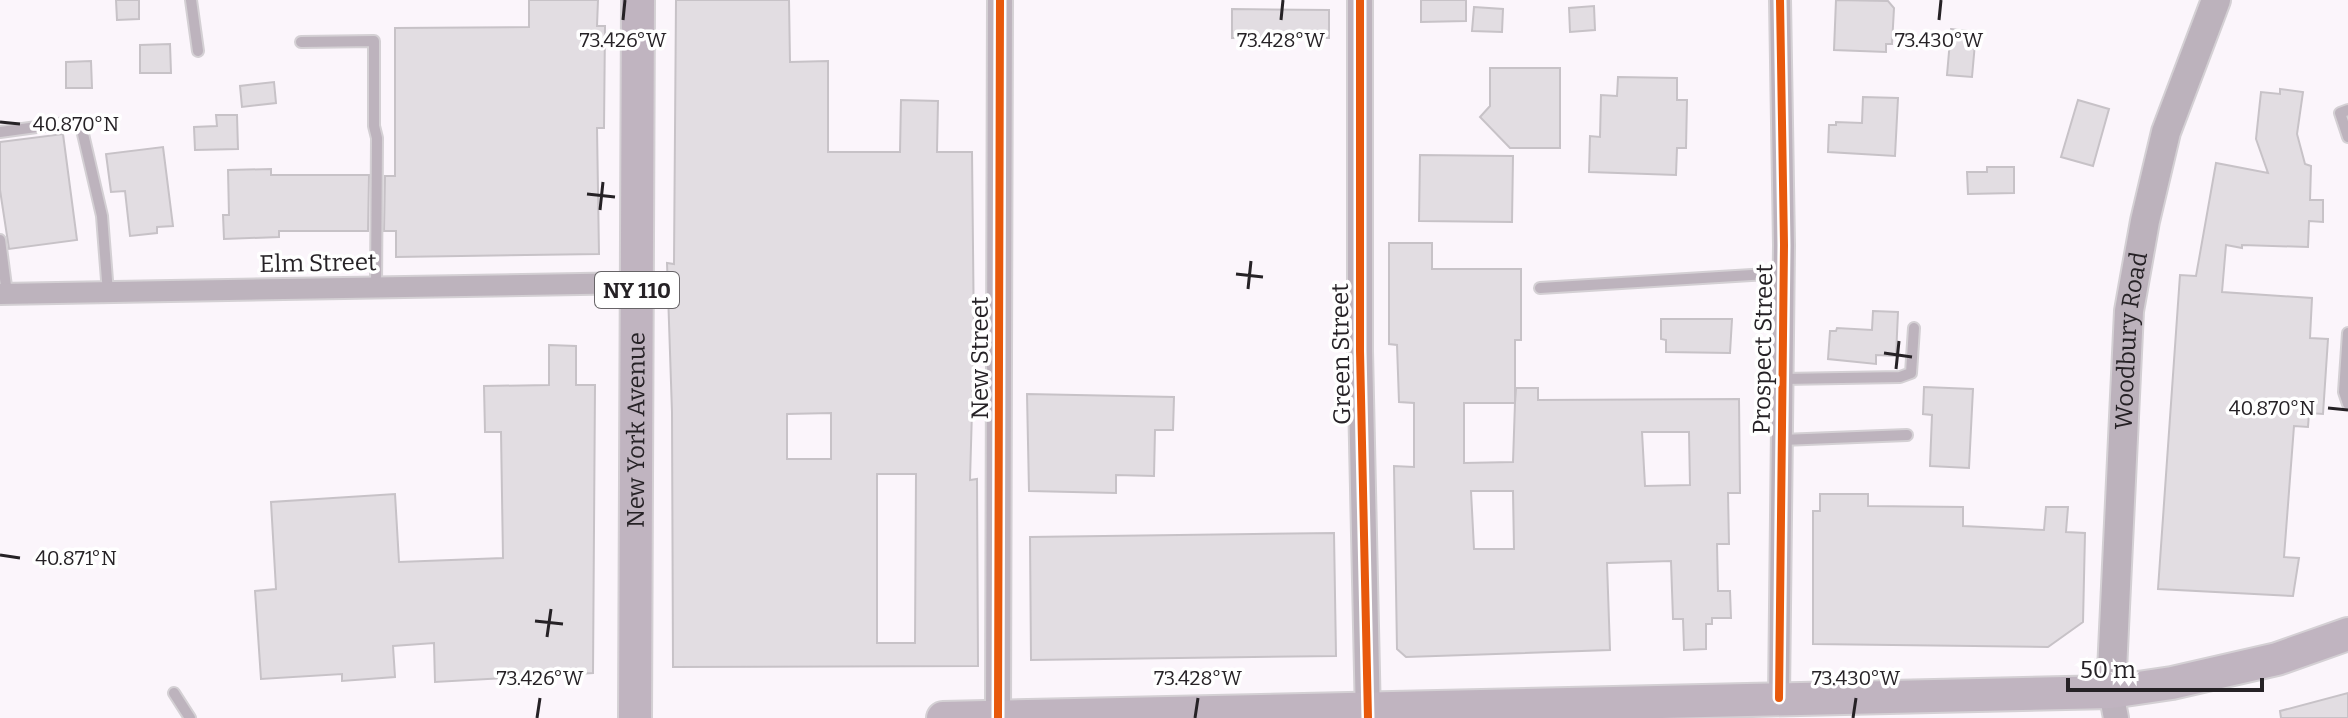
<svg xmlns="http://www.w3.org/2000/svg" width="2348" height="718" font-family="Bitter,serif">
	<rect width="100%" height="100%" fill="#fbf5fb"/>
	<path fill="#e2dde2" stroke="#c7c2c7" stroke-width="2" fill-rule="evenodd" d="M116,0H139V19L117,20Z
		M529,0H598L597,26H605L604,128H597L599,254L396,257V231H384L385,176H395V28L529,27Z
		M676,0H789L790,62L828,61V152H900L901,100L938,101L937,152H972L974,342L970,480L977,479L978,666L673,667L672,412L667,263L674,264ZM831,413V459H787V414ZM877,474H916L915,643H877Z
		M1421,0H1466V21L1421,22Z
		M1836,0L1888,1L1894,8L1892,44H1886V52L1834,50Z
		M1594,6L1595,30L1570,32L1569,8Z
		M1474,7L1503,9L1502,32L1472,31Z
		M1232,9L1329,10V38H1232Z
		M1951,29L1976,32L1972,77L1947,75Z
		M170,44L171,73H140V45Z
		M91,61L92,88H66V62Z
		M1490,68H1560V148H1510L1480,117L1490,106Z
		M1618,77L1677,78V100H1687L1686,148H1677L1676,175L1589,172L1590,136L1600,137L1601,95L1617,96Z
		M274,82L276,103L242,107L240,86Z
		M2280,89L2303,92L2297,134L2305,164L2311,166L2310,200H2323V222L2309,221L2308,247L2242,245V248L2226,245L2222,292L2312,298L2310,338L2328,339L2323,414L2309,413L2308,427L2294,426L2284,557L2299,558L2293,596L2158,589L2180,275L2196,276L2216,163L2268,173L2256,139L2261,92L2280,94Z
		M1863,97L1898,98L1895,156L1828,152L1829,125H1836V122L1862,123Z
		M2078,100L2109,109L2093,166L2061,157Z
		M216,115H237L238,149L195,150L194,127L217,126Z
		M63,134L77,240L9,249L0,190V142Z
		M163,147L173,226L157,227V233L130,236L125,191L111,192L106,154Z
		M1420,155L1513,156L1512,222L1419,221Z
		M1987,167H2014V193L1968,194L1967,172H1987Z
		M271,169V175H369L368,231H279V237L224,239L223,215H229L228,170Z
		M1389,243H1432V269H1521V340H1515V403L1516,388H1538V400L1739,399L1740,493H1728L1729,544H1717L1718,591H1730L1731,618H1712V624H1706V649L1684,650L1683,619H1673L1671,561L1607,563L1610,650L1406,657L1397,649L1394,466L1414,467V403L1399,402L1397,345L1389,344ZM1464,403H1515L1513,462L1464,463ZM1642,432H1689L1690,485L1645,486ZM1471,491H1513L1514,549H1474Z
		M1873,311L1898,312L1896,356L1876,355V364L1828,359L1830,331H1836L1837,328L1872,330Z
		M1661,319H1732L1730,353L1666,352V340L1661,339Z
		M549,345L576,346V385H595L593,673L435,682L434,643L393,646L395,677L342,681V674L261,679L255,591L276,589L271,502L395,494L399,562L503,558L501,432H485L484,386L549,385Z
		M1924,387L1973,389L1969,468L1930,466L1932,415L1923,414Z
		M1027,394L1174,397L1173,430H1155L1154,476L1116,475V493L1029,491Z
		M1820,494H1868V506L1963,507V526L2044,530L2046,507H2068L2066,532L2085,533L2083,622L2048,647L1813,644V511H1820Z
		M1334,533L1336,656L1031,660L1030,537Z
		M2348,693V718H2281L2280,711Z"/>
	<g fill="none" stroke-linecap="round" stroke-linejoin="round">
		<defs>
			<path id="service" d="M191,0L198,51
				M301,42L374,41V126L377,138L376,288
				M2348,110L2340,113L2348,137
				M0,132L80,121L102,216L108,293
				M0,240L7,294
				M1540,288L1784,273
				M2348,333L2344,392L2348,404
				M1783,379L1900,377L1911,373L1914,328
				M1782,440L1907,435
				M174,693L190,718"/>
			<path id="minor" d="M0,294L637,283
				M1779,698L1784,245L1780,0"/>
			<path id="tertiary" d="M1360,0V351L1368,718
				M2111,692L2116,718
				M998,718L1000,0"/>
			<g id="secondary">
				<path id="s1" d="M2111,692L2129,311L2145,221L2166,132L2216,0"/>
			</g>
			<g id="primary">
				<path id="s2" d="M635,718L638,0"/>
				<path d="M943,718L2111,692L2172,683L2277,659L2348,634"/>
			</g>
		</defs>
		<use href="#service" stroke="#d4d0d4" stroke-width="14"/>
		<use href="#minor" stroke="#d4d0d4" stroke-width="24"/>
		<use href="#tertiary" stroke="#d4d0d4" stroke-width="28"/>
		<use href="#secondary" stroke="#d4d0d4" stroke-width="32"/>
		<use href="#primary" stroke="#d4d0d4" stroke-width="36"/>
		<use href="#service" stroke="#bdb3bd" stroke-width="10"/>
		<use href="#minor" stroke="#bdb3bd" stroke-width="20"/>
		<use href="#tertiary" stroke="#bdb3bd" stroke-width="24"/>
		<use href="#secondary" stroke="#bcb2bc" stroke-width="28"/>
		<use href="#primary" stroke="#c0b4c0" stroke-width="32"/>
		<defs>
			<path id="cycleway" d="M1360,0V351L1368,718
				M1779,698L1784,245L1780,0
				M998,718L1000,0"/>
		</defs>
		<use href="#cycleway" stroke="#fff" stroke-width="13"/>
		<use href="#cycleway" stroke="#e8590c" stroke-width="8"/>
	</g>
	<path fill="none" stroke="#262226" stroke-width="3" d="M623,20L625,0M1281,20L1283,0M1939,20L1941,0M0,122L20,124M587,194L615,197M600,210L603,182M1236,274L1263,277M1248,289L1251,261M1884,353L1912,357M1896,369L1899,341M2328,408L2348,410M0,555L20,558M535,621L563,624M547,637L551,609M537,718L540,698M1195,718L1198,698M1853,718L1856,698"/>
	<g text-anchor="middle" stroke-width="7" stroke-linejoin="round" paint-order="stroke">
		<rect fill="#fff" stroke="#676467" stroke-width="2" x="595" y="272" width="84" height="36" rx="6"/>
		<g font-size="22" font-weight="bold" fill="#262226">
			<text x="637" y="298">NY 110</text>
		</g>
		<g font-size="24" fill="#262226" stroke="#fff">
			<text transform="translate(318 263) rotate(-1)" y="8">Elm Street</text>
			<text dy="8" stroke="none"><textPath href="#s1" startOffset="352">Woodbury Road</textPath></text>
			<text transform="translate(1763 349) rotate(-89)" y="8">Prospect Street</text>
			<text transform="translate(1341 354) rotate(-91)" y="8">Green Street</text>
			<text transform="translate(980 358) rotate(-90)" y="8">New Street</text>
			<text dy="8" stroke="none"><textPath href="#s2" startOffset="288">New York Avenue</textPath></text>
		</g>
	</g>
	<g font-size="20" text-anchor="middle" fill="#262226" stroke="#fff" stroke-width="7" stroke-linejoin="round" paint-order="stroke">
		<text x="623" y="47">73.426°W</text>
		<text x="1281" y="47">73.428°W</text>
		<text x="1939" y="47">73.430°W</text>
		<text x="76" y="131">40.870°N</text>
		<text x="2272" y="415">40.870°N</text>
		<text x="76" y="565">40.871°N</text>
		<text x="540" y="685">73.426°W</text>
		<text x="1198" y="685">73.428°W</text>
		<text x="1856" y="685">73.430°W</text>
	</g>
	<path d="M2068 678v12h194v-12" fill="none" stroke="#262226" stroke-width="4"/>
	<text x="2080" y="678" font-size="24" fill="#262226" stroke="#ffffff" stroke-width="6" paint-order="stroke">50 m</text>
</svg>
